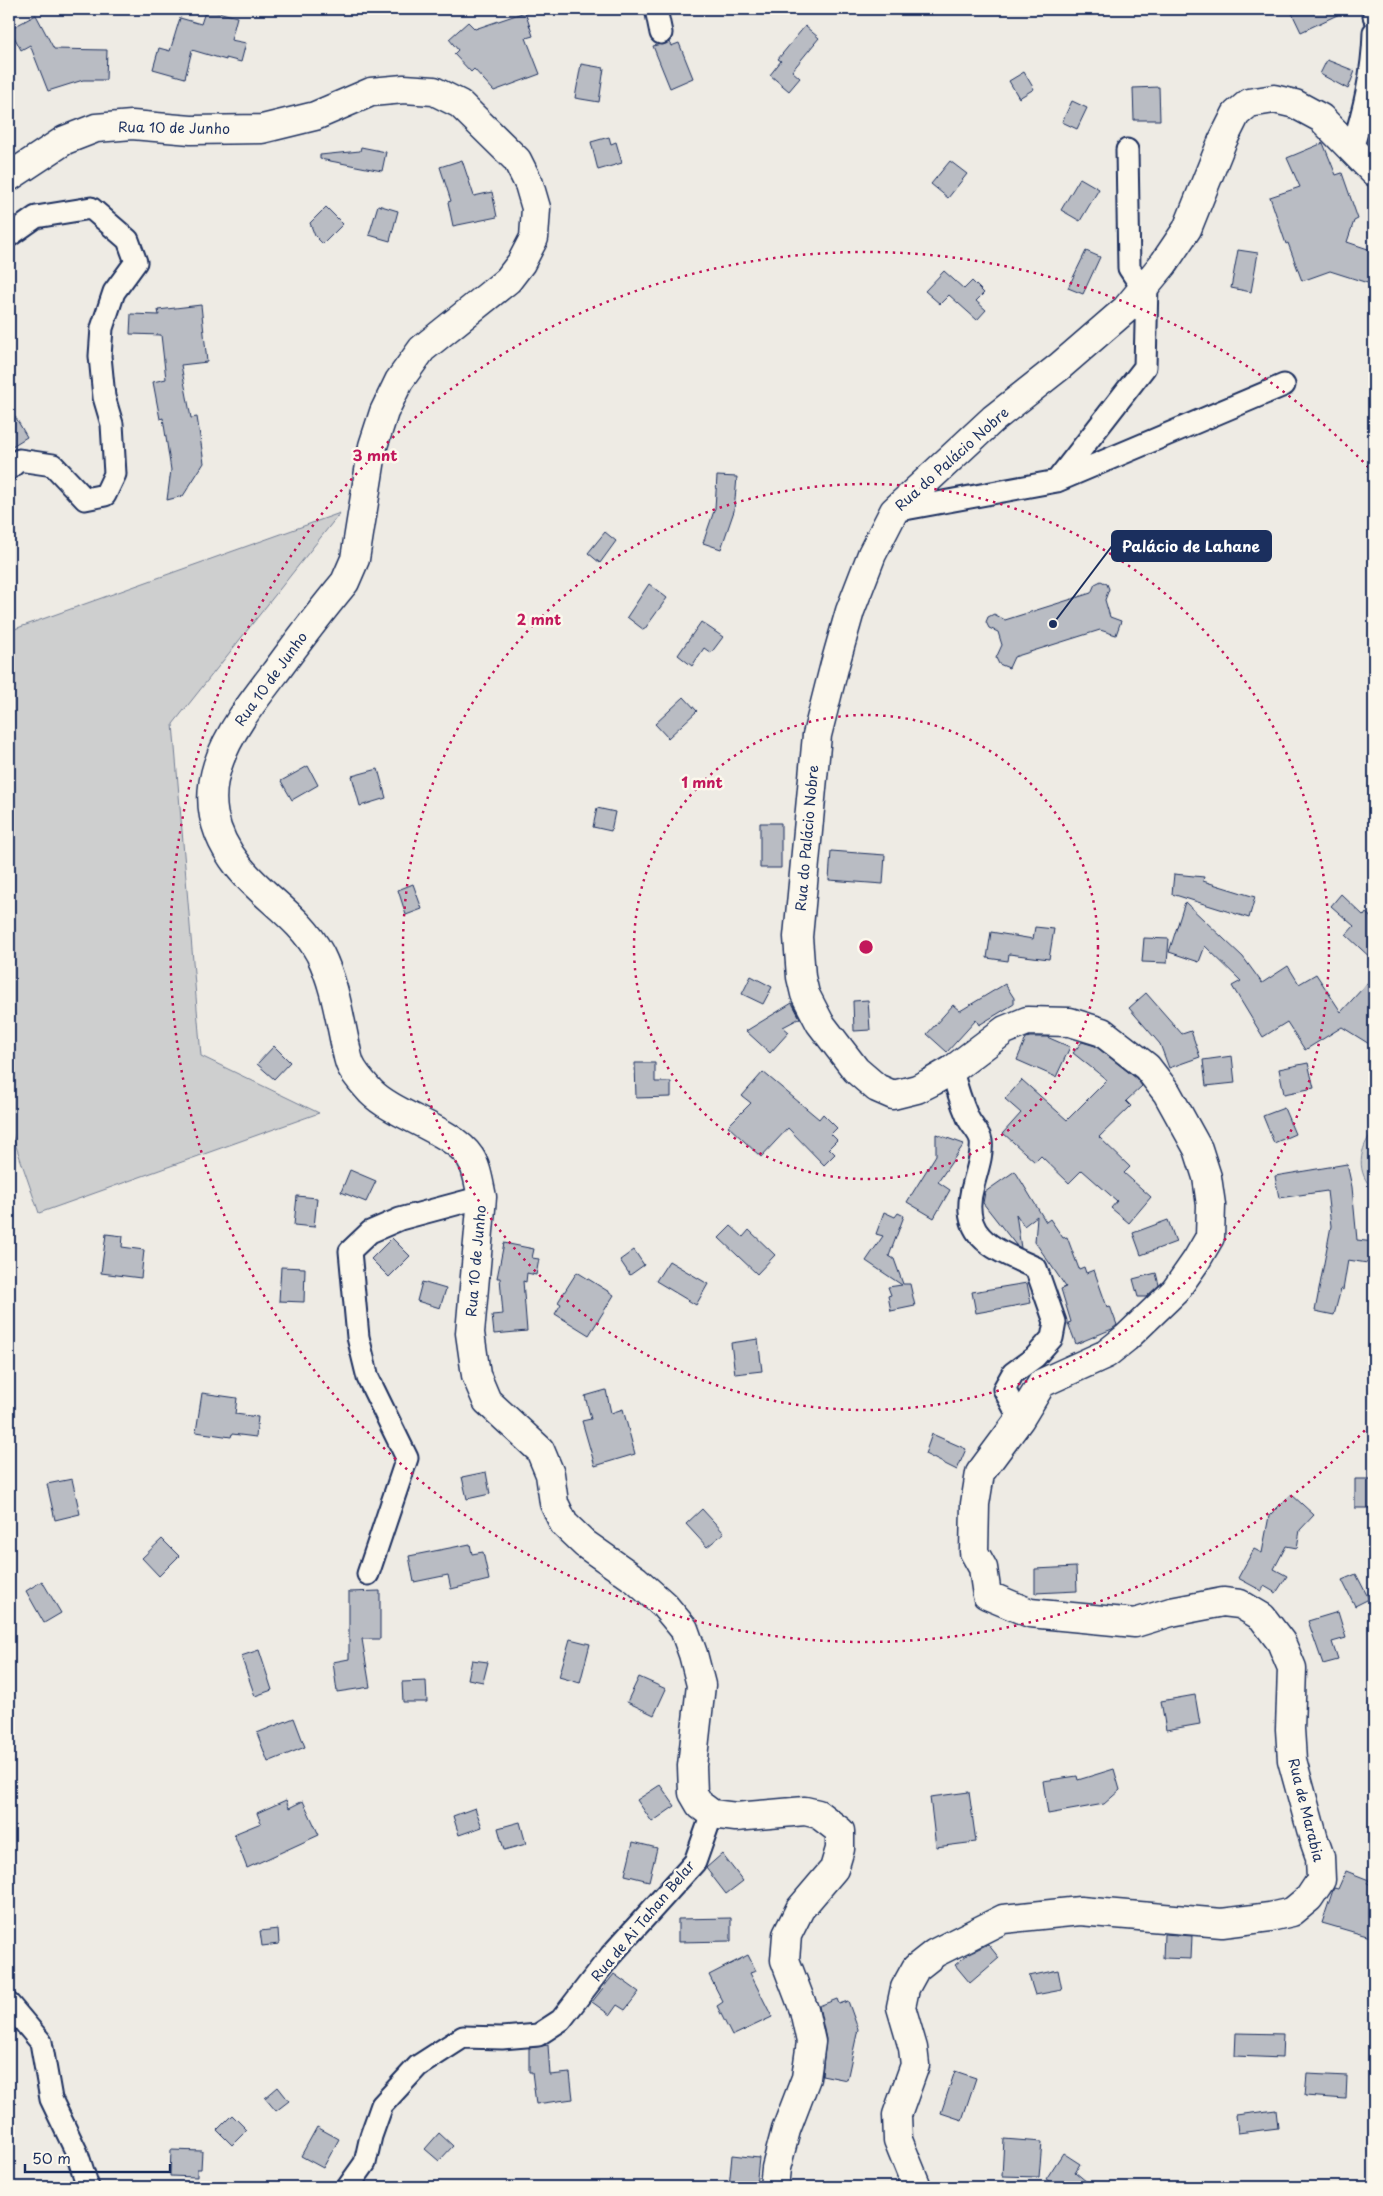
<svg xmlns="http://www.w3.org/2000/svg" width="1383" height="2196" font-family="'Playpen Sans',sans-serif">
	<rect width="100%" height="100%" fill="#eeebe4"/>
	<filter id="ink" filterUnits="userSpaceOnUse"><feTurbulence type="fractalNoise" baseFrequency=".02" numOctaves="2"/><feDisplacementMap in="SourceGraphic" scale="10" xChannelSelector="R" yChannelSelector="G"/><feConvolveMatrix kernelMatrix="1 2 1 2 8 2 1 2 1" color-interpolation-filters="sRGB"/></filter>
	<g filter="url(#ink)">
		<path fill="#cecfcf" stroke="#747f96" d="M340,513L173,724L201,1056L319,1113L39,1213L9,1126V631Z
			M1374,1130V1190C1355,1173 1359,1148 1374,1130Z"/>
		<path fill="#b9bcc3" stroke="#1b2f5e" d="M206,9L237,17L231,40L246,43L241,62L226,58V60L192,50L185,78L153,69L159,48L170,51L180,18L201,24Z
			M1290,9H1350L1301,32Z
			M525,12L533,36L526,38L540,74L494,91L474,69L471,72L454,54L458,50L449,39L468,22L475,29Z
			M36,15L54,49L107,50L106,80H83L48,91L30,45L21,50L10,29Z
			M805,26L819,38L792,71L800,78L789,91L770,75L781,61L778,59Z
			M669,42L671,46L679,43L693,78L670,88L653,46Z
			M1327,60L1355,71L1348,89L1320,74Z
			M581,64L604,68L599,102L575,98Z
			M1024,72L1034,89L1019,98L1009,81Z
			M1159,87L1160,120H1134L1133,88Z
			M1072,101L1087,108L1077,129L1062,122Z
			M609,137L611,144L616,142L622,163L598,170L591,142Z
			M1323,143L1336,175L1342,173L1358,219L1354,221L1347,242L1374,251V285L1330,271L1302,281L1288,243L1286,244L1270,197L1300,187L1287,158Z
			M361,147L386,152L382,171L320,159V155L360,151Z
			M462,160L474,196L492,192L497,217L453,226L448,202L451,201L440,167Z
			M950,161L967,174L948,198L931,184Z
			M1080,178L1099,189L1080,221L1061,210Z
			M378,205L398,211L390,241L369,235Z
			M326,207L343,224L323,244L315,236L310,223Z
			M1238,250L1258,253L1251,292L1231,288Z
			M1086,251L1100,257L1083,294L1068,288Z
			M944,271L964,289L972,281L984,293L976,301L986,310L977,320L949,295L940,304L925,291Z
			M201,305L207,362L181,365L191,418L197,417L204,463L183,496L167,500L171,470L163,418L160,419L153,382L166,379L161,335L130,334L131,314L159,315L158,310Z
			M9,406L27,437L9,448Z
			M717,476L737,477L734,511L721,549L703,543L715,508Z
			M605,532L616,541L600,563L588,553Z
			M1101,581L1107,584L1109,589L1105,600L1110,617L1121,621L1116,635L1100,630L1014,657L1009,668L999,664L996,658L1002,645L998,632L989,628L986,622L988,617L994,614L1005,620L1091,593L1095,584Z
			M649,584L667,598L644,630L627,617Z
			M701,622L723,637L711,653L704,648L692,666L678,655Z
			M684,697L697,711L668,738L655,724Z
			M308,766L318,785L292,800L281,781Z
			M378,769L386,798L360,806L352,776Z
			M597,808L615,812L611,831L593,827Z
			M760,823H781V868H760Z
			M831,851L885,855L883,884L829,880Z
			M1174,874L1204,877L1203,881L1255,897L1249,918L1172,894Z
			M413,884L422,909L406,915L398,890Z
			M1341,894L1364,916L1366,913L1374,920V961L1346,935L1354,926L1331,906Z
			M1185,902L1243,957L1262,983L1288,966L1299,984L1316,974L1341,1012L1374,976V1047L1342,1027L1305,1050L1287,1022L1263,1037L1232,986L1241,981L1205,946L1199,962L1169,952Z
			M1035,927L1054,929L1049,959L1009,954L1008,961L987,958L991,932L1033,939Z
			M1144,938L1169,939L1167,963L1142,962Z
			M751,976L772,987L763,1004L742,994Z
			M1005,984L1014,998V1004L979,1025L976,1020L947,1052L927,1034L953,1005L960,1011Z
			M1146,993L1182,1034L1191,1031L1200,1057L1169,1068L1160,1044L1129,1008Z
			M868,1000L870,1030L854,1031L853,1001Z
			M792,1003L800,1018L783,1027L789,1032L770,1053L746,1031Z
			M1030,1037H1047L1070,1047L1056,1077L1017,1060L1026,1038Z
			M1082,1042L1095,1046L1136,1078L1142,1086L1126,1101L1131,1106L1099,1137L1130,1167L1124,1173L1151,1197L1129,1223L1111,1208L1117,1201L1082,1170L1069,1183L1041,1156L1035,1162L1003,1133L1021,1113L1005,1099L1022,1080L1067,1120L1107,1080L1073,1053Z
			M274,1046L290,1062L274,1079L257,1064Z
			M1232,1056L1235,1083L1206,1086L1203,1060Z
			M635,1063H655V1082H671V1097L636,1098Z
			M1308,1063L1314,1088L1284,1094L1279,1069Z
			M763,1072L819,1119L823,1114L837,1128L831,1134L837,1140L829,1148L835,1154L824,1165L788,1128L761,1157L728,1126L751,1103L742,1096Z
			M1284,1108L1295,1134L1274,1143L1263,1116Z
			M936,1134L964,1144L938,1182L950,1190L934,1218L907,1202L936,1155Z
			M1347,1164L1352,1187L1357,1240L1374,1242V1264L1348,1260L1343,1290L1341,1289L1334,1315L1315,1311L1331,1226L1327,1191L1279,1198L1275,1176Z
			M350,1170L376,1181L366,1202L341,1192Z
			M1015,1171L1046,1222L1050,1219L1063,1238L1067,1237L1079,1269L1084,1267L1086,1273L1094,1270L1107,1307L1110,1306L1117,1325L1112,1329L1076,1344L1068,1323L1071,1322L1061,1289L1066,1287L1035,1242L1037,1216L1024,1226L1016,1214L1021,1248L1016,1245L983,1203L985,1192Z
			M297,1196L317,1198L314,1227L294,1225Z
			M884,1212L895,1217L898,1213L904,1216L889,1256L894,1259L903,1284H910L915,1306L891,1311L888,1296L891,1295L888,1287L902,1285L866,1261L883,1236L876,1234Z
			M1168,1220L1176,1242L1141,1255L1133,1233Z
			M731,1226L743,1237L749,1230L775,1255L757,1274L719,1238Z
			M106,1234L123,1236L122,1247L144,1250L141,1278L101,1273Z
			M392,1238L410,1256L389,1277L371,1259Z
			M504,1243L534,1249L532,1258L539,1259L536,1275L527,1273L526,1282L523,1281L527,1331L494,1334L492,1315L503,1314L500,1278H497Z
			M634,1250L644,1265L630,1275L620,1260Z
			M669,1261L708,1284L696,1305L656,1281Z
			M281,1267L305,1268L304,1302L279,1301Z
			M577,1272L614,1295L589,1335L555,1314L561,1304L558,1302Z
			M1156,1273L1159,1285L1146,1297H1138L1133,1279Z
			M422,1282L446,1289L440,1308L417,1301Z
			M1027,1283L1031,1303L976,1313L972,1292Z
			M758,1339L762,1371L735,1374L731,1343Z
			M606,1390L611,1413L623,1409L635,1454L595,1466L582,1421L591,1419L585,1396Z
			M202,1393L237,1398L235,1414L258,1417L256,1437L232,1434L231,1437L196,1432Z
			M932,1434L966,1449L957,1470L925,1454Z
			M486,1472L490,1494L467,1499L462,1477Z
			M72,1479L80,1514L55,1520L47,1484Z
			M1355,1479H1374V1508H1355Z
			M1291,1494L1314,1515L1300,1530L1297,1548L1286,1546L1274,1569L1287,1576L1276,1593L1264,1586L1262,1591L1238,1578L1254,1549L1262,1553L1269,1516Z
			M702,1509L724,1533L707,1547L686,1524Z
			M162,1539L179,1556L159,1576L142,1558Z
			M470,1544L472,1554L483,1552L489,1580L451,1589L448,1575L414,1582L409,1556Z
			M1076,1567L1077,1591L1035,1593V1569Z
			M1356,1574L1369,1599L1355,1606L1342,1580Z
			M42,1581L61,1613L44,1623L26,1591Z
			M380,1591V1639H362L370,1687L337,1692L333,1662L349,1659V1592Z
			M1338,1612L1346,1638L1332,1642L1338,1660L1323,1664L1308,1621Z
			M570,1639L590,1644L580,1683L559,1677Z
			M259,1650L272,1690L255,1696L241,1656Z
			M472,1660L488,1662L483,1682L468,1679Z
			M639,1677L666,1689L654,1715L627,1702Z
			M426,1681L427,1702H403L402,1682Z
			M1195,1695L1200,1724L1166,1730L1161,1701Z
			M294,1718L305,1747L268,1762L257,1733Z
			M1114,1769L1120,1790L1104,1804L1048,1814L1043,1781L1077,1776L1078,1780Z
			M660,1785L675,1806L652,1822L637,1800Z
			M969,1792L976,1842L936,1847L930,1797Z
			M286,1800L289,1808L303,1801L319,1835L247,1868L234,1834L261,1823L257,1813Z
			M475,1808L482,1827L459,1835L453,1816Z
			M520,1822L526,1844L504,1850L498,1828Z
			M633,1842L657,1848L649,1881L625,1875Z
			M722,1854L743,1881L726,1894L706,1868Z
			M1346,1871L1369,1880L1367,1883L1374,1886V1938L1322,1923L1333,1890L1334,1888L1338,1889Z
			M731,1918V1941L678,1942V1919Z
			M278,1929L279,1944L262,1946L260,1931Z
			M1164,1934L1192,1936L1191,1959L1163,1958Z
			M988,1944L999,1958L970,1983L955,1965L968,1954Z
			M748,1955L756,1971L750,1973L772,2017L732,2036L717,2006L723,2002L709,1975Z
			M1058,1970L1062,1990L1035,1995L1029,1976Z
			M614,1974L639,1992L625,2010L617,2005L610,2015L592,2002Z
			M837,1999L839,2004L848,2001L858,2029L847,2080L822,2075L826,2039L819,2006Z
			M1236,2033L1283,2034L1282,2058L1235,2056Z
			M548,2045L550,2075L570,2073L573,2099L536,2104L532,2072H529V2048Z
			M955,2071L976,2078L962,2120L941,2113Z
			M1307,2074L1347,2076L1346,2099L1305,2096Z
			M278,2087L289,2101L276,2111L265,2098Z
			M1276,2110L1278,2128L1238,2133L1236,2115Z
			M232,2115L247,2130L232,2145L217,2130Z
			M317,2127L339,2139L323,2168L301,2156Z
			M439,2133L453,2146L439,2161L425,2149Z
			M1004,2139L1042,2142L1039,2177L1002,2176Z
			M171,2150L202,2151L201,2169H197V2177L170,2176Z
			M1063,2153L1080,2164L1075,2172L1093,2187H1058L1046,2179Z
			M732,2155L759,2158L756,2187H729Z"/>
		<g fill="none" stroke-linecap="round" stroke-linejoin="round">
			<defs>
				<path id="minor" d="M656,9L661,33
					M1374,9V16
					M1352,149C1364,110 1373,73 1374,32
					M1127,150L1129,268L1143,289
					M9,236L36,217L91,208L128,240L136,262L114,292L102,328L100,356L104,397L112,424L115,474L105,495L85,499L53,465L19,460L9,469
					M1058,479L1145,367L1147,284
					M894,511L1057,481L1284,385
					M952,1070C956,1086 961,1102 968,1118C971,1125 980,1133 981,1141C983,1155 976,1173 973,1186C958,1239 997,1250 1036,1268L1055,1322L1052,1338L1035,1357L1013,1373L1004,1389L1020,1419
					M368,1574L407,1458L368,1378L358,1337L350,1251L370,1232L400,1219L482,1197
					M9,2004L41,2042L51,2099L77,2153L88,2187
					M348,2187L365,2163L371,2136L382,2105L418,2066L463,2037L502,2038L538,2035L561,2020L611,1955L695,1862L712,1814"/>
				<path id="primary" d="M9,177L65,140L96,128L132,125L191,130L262,129L315,116L371,92L404,89L434,91L460,104L517,160L529,184L536,208L534,238L521,263L508,280L422,349L399,381L384,412L373,446L355,559L345,582C321,611 299,640 277,670C230,731 180,793 239,867C265,899 300,917 320,954C333,980 338,1009 344,1038C346,1047 347,1056 350,1064C354,1074 364,1084 371,1092C395,1116 452,1130 470,1157C477,1167 479,1184 482,1197L470,1333L476,1375L487,1401L540,1450L550,1474L554,1503L564,1524L585,1544L636,1580L664,1605L684,1629L693,1654L701,1685L692,1766L693,1793L700,1805L712,1814L736,1817L805,1811L818,1814L840,1831V1849L834,1869L800,1909L787,1935L785,1960L804,2010L811,2042L806,2078L786,2130L776,2168L774,2187
					M917,2187L898,2140L897,2115L915,2065L913,2048L901,2007L905,1988L916,1968L935,1953L1003,1919L1080,1911L1222,1923L1270,1917L1292,1912L1309,1898L1321,1880L1320,1857L1314,1840L1292,1760L1290,1729L1292,1668L1281,1642L1262,1617L1240,1604L1223,1602L1171,1612L1135,1623L1030,1613L987,1595L983,1568L974,1552L975,1504L980,1473L1020,1419L1042,1383L1106,1354L1126,1338L1175,1291L1196,1261L1210,1237L1211,1205L1207,1177L1198,1149L1167,1093L1147,1067L1102,1032L1070,1022L1027,1021L1005,1030L952,1070L933,1081L917,1089L893,1095L877,1088L856,1070L820,1023L805,994L801,977L798,937L817,735L835,664L850,611L872,554L894,511L993,419L1059,367L1126,309L1164,263L1187,229L1222,142L1236,114L1249,103L1274,99L1295,104L1321,118L1374,172"/>
			</defs>
			<use href="#minor" stroke="#1b2f5e" stroke-width="25"/>
			<use href="#primary" stroke="#1b2f5e" stroke-width="31"/>
			<use href="#minor" stroke="#fbf7ec" stroke-width="21"/>
			<use href="#primary" stroke="#fbf7ec" stroke-width="28"/>
		</g>
	</g>
	<g fill="none" stroke="#c2185b" stroke-width="2.5" stroke-dasharray="2.5 5">
		<circle cx="866" cy="947" r="232"/>
		<circle cx="866" cy="947" r="463"/>
		<path d="M1370 1425A695 695 0 1 1 1370 469"/>
	</g>
	<g text-anchor="middle" stroke-width="5" stroke-linejoin="round" paint-order="stroke">
		<g font-size="14" fill="#1b2f5e" stroke="#fbf7ec">
			<text transform="translate(174 128) rotate(1)" y="5">Rua 10 de Junho</text>
			<text transform="translate(952 459) rotate(-42)" y="5">Rua do Palácio Nobre</text>
			<text transform="translate(271 679) rotate(-54)" y="5">Rua 10 de Junho</text>
			<text transform="translate(807 838) rotate(-85)" y="5">Rua do Palácio Nobre</text>
			<text transform="translate(476 1261) rotate(-85)" y="5">Rua 10 de Junho</text>
			<text transform="translate(1306 1810) rotate(76)" y="5">Rua de Marabia</text>
			<text transform="translate(643 1921) rotate(-50)" y="5">Rua de Ai Tahan Belar</text>
		</g>
	</g>
	<circle cx="866" cy="947" r="8" fill="#c2185b" stroke="#fbf7ec" stroke-width="2.5"/>
	<g font-size="15" text-anchor="middle" font-weight="bold" fill="#c2185b" stroke="#fbf7ec" stroke-width="5" stroke-linejoin="round" paint-order="stroke">
		<text x="375" y="461">3 mnt</text>
		<text x="539" y="625">2 mnt</text>
		<text x="702" y="788">1 mnt</text>
	</g>
	<path fill="none" stroke="#1b2f5e" stroke-width="2" d="M1053 624L1112 546"/>
	<circle fill="#1b2f5e" stroke="#fbf7ec" stroke-width="2" cx="1053" cy="624" r="5"/>
	<rect fill="#1b2f5e" stroke="#1b2f5e" stroke-width="2" x="1112" y="531" width="159" height="30" rx="5"/>
	<g font-size="15" text-anchor="middle" font-weight="bold" fill="#fff">
		<text x="1191" y="552">Palácio de Lahane</text>
	</g>
	<rect width="1383" height="2196" fill="none" stroke="#fbf7ec" stroke-width="30"/>
	<rect x="15" y="15" width="1353" height="2166" fill="none" stroke="#1b2f5e" stroke-width="2" filter="url(#ink)"/>
	<path d="M25 2164v8h145v-8" fill="none" stroke="#1b2f5e" stroke-width="2.5"/>
	<text x="32" y="2164" font-size="15" fill="#1b2f5e" stroke="#fbf7ec" stroke-width="4" paint-order="stroke">50 m</text>
</svg>
